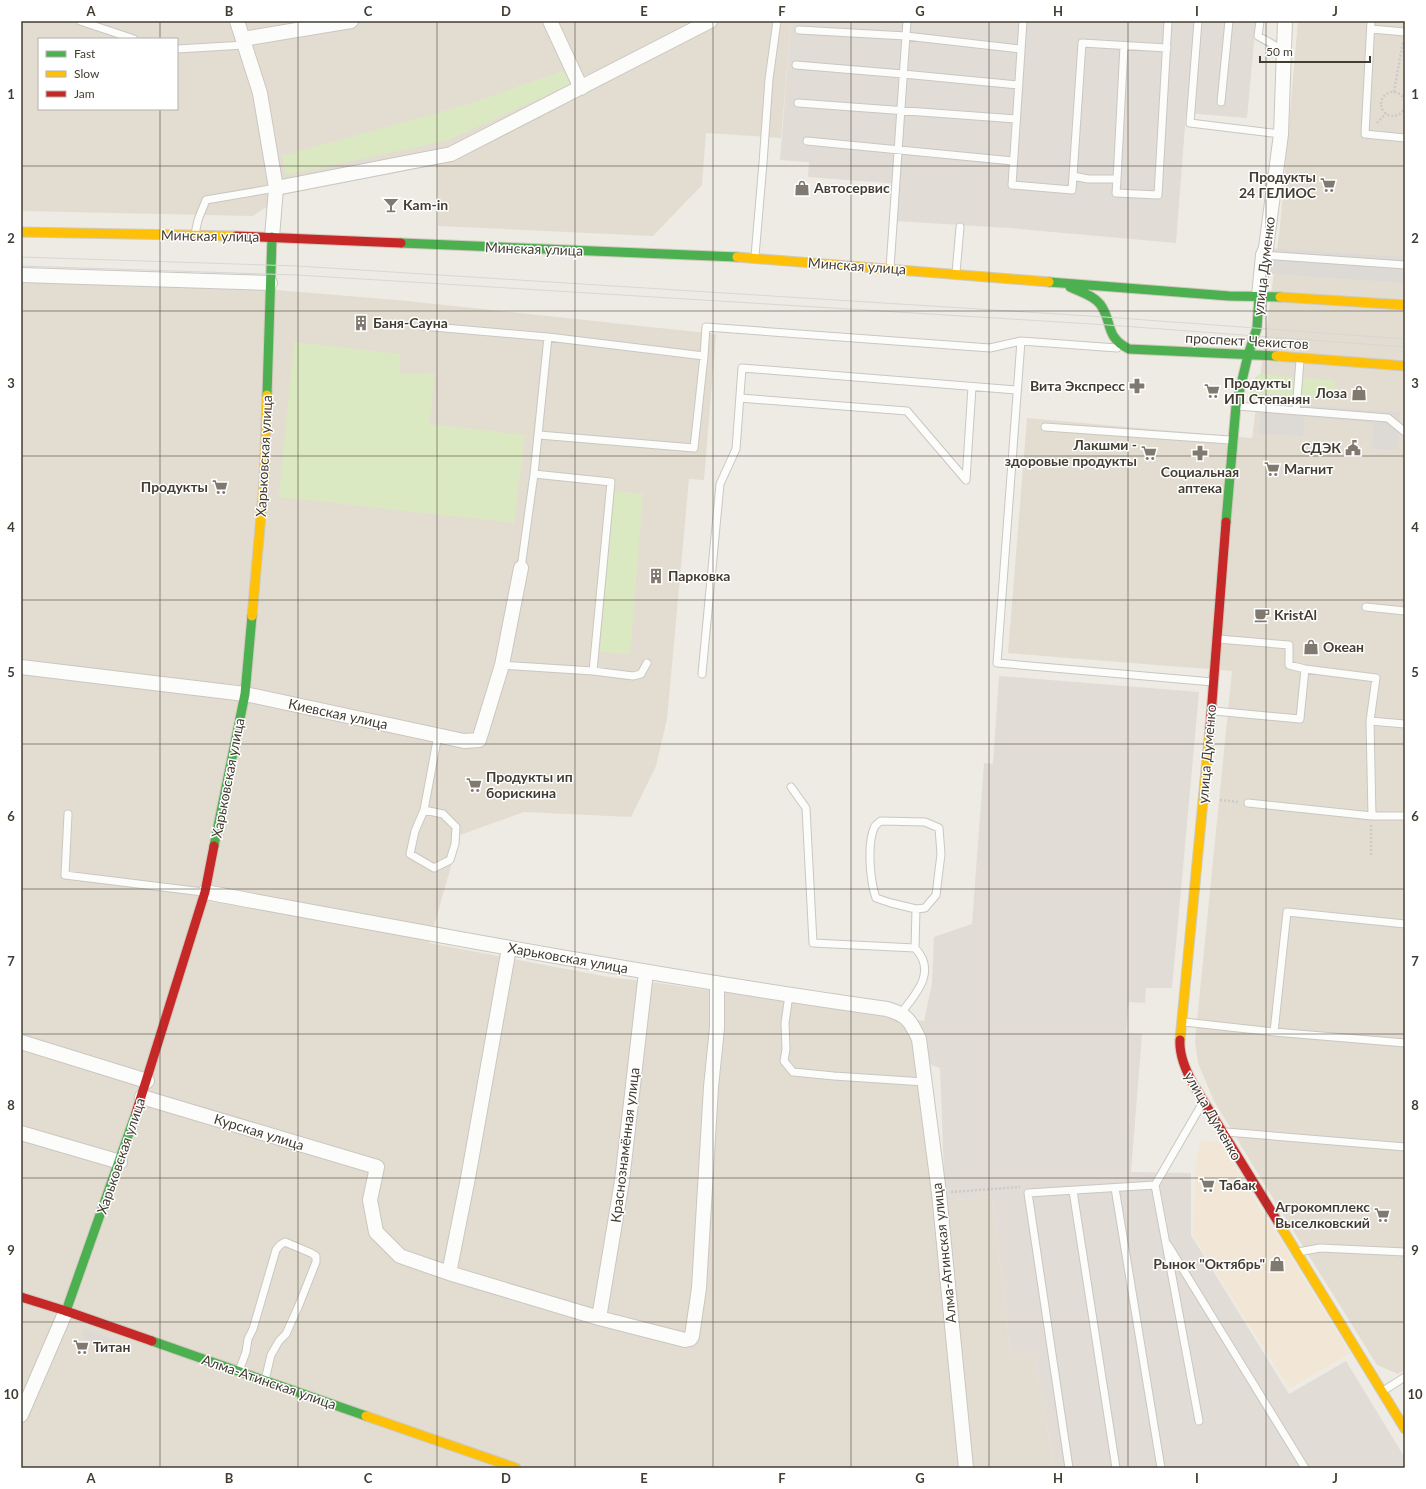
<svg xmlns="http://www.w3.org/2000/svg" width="1426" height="1489" font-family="Lato,sans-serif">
	<rect width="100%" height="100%" fill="#eeebe4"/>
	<path fill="#e3ddd1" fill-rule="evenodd" d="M21,21H791L781,138L706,133L702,185L653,236L438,226L437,165L286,194L253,216L21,211ZM39,39H177V109H39Z
		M1298,21H1405V1370L1398,1374L1377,1365L1266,1187L1214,1101L1198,1063L1195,1041L1232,671L1008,653L1027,418L1252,438L1280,227Z
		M21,276L265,289L408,301L716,334L704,480L689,479L667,719L656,766L631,817L524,812L460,835L429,943L609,977L651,982L924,1021L945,1201L992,1197L1011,1358L1034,1354L1054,1468H21Z"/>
	<path fill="#f2e7d6" d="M1201,1139L1219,1142L1350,1353L1289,1389L1193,1235L1195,1166Z"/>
	<path fill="#e1dcd6" d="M791,21H1256L1247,118L1186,113L1176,243L1009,228L896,221L900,184L808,177L809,162L780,160Z
		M999,676L1199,692L1172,988H1146L1145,1003L1129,1002L1126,1033L1142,1034L1131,1172L1191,1173V1235L1289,1394L1346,1361L1405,1458V1468H1054L1034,1354L1011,1358L992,1197L945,1201L940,1068L929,1064L924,1021L932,984L934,937L972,924L984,763L993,764Z"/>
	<path fill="#dbe9c3" d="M565,70L570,84L449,140L286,175L282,156L469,104Z
		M294,342L400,354V374L435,373L429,424L525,435L514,523L279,497Z
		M1260,374L1335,381L1334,399L1263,393L1260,398L1252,399L1250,396C1249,387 1251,379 1260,374Z
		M614,491L643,494L630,654L600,652Z"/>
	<path fill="#dddad5" d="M1266,248L1405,257V283L1261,273Z
		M1261,402L1400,412L1398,450L1372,449L1373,423L1304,417L1303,436L1259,434Z
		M85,1328L114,1340L111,1348L81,1338Z"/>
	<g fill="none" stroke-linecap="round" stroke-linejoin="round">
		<defs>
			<path id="lane" d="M80,21L134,39
				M1023,21L1012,185L1072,190L1073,176L1088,179H1117L1116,193L1158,195L1168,21
				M1198,21L1190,123L1281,134
				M1260,21L1258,36L1283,50
				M1371,21L1365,134L1405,138
				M1371,29L1405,32
				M799,30L906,36L1021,49
				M177,49L245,45
				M796,65L903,74L1019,85
				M1221,102L1229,21
				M798,103L1016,119
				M807,141L1013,161
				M1073,176L1082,43L1167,48
				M1117,179L1124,46
				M195,234L198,220L206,200L276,188
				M1263,255L1405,265
				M755,256L763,163L769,79L777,21
				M890,268L907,21
				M956,273L960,227
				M422,326L548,337L704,356L706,327L990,348L1021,341L1117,348
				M1021,341L997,663L1213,682
				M740,398L907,411L966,480L972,387
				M1237,406L1388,418L1405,432
				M1296,411L1300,360
				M1045,427L1230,440
				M539,435L694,448L704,356
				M534,474L548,337
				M521,568L534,474L611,482L593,671
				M1366,607L1405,611
				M1218,639L1289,645V665L1305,669L1376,678L1370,721L1372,816
				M502,665L593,671L633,676L641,674L647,663
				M702,674L720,484L736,449L742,368L1016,390
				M1214,711L1300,719L1305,669
				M1370,721L1405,724
				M791,787L806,808L813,943L915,948C937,971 917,993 901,1013
				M1248,803L1372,816H1405
				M424,810L443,814L456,827L455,844L450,860L434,868L410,854L415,831L424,810L438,735
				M68,814L65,875L203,892
				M915,948L916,909L891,903L876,898C870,881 867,845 874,828C875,825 878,823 881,821L925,822L939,828L941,854L936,895L925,908L916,909
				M789,995L785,1023L786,1049L784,1061L793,1072L834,1076L924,1082
				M1184,1022L1274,1032L1405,1043
				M1274,1032L1287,912L1405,924
				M1226,1132L1405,1147
				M1115,1188L1161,1468
				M1073,1191L1116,1468
				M1168,1245L1305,1468
				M1298,1252L1320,1248L1405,1252
				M239,1371L246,1352L248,1339L253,1329L276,1250L280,1245L285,1242L311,1253L316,1256V1262L299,1305L286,1334L279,1341L271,1355L265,1380
				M1383,1391L1405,1377
				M1199,1421L1155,1185L1202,1104
				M1069,1468L1028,1193L1155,1185"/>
			<path id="street" d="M237,21L260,93L276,188L272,237
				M550,21L581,88
				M243,39L351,21
				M276,188L451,154L710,21
				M21,275L270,283
				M1259,296L1263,255L1266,248L1281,134L1285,21
				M21,667L245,694L464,741L479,740L502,665L521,568
				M205,892C432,934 659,977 887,1009C907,1015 910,1020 919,1039L939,1193L966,1468
				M21,1042L147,1081
				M142,1097L377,1167L370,1200L376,1232L400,1256L449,1273L599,1318L685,1340L690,1339L692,1336L699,1288L711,1087L717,1028V983
				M21,1133L120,1162
				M449,1273L468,1178L509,948
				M599,1318L622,1181L646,972
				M21,1415L66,1311"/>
			<path id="fast" d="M401,243L737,257
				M1049,282L1229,296L1280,297
				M1070,287C1080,292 1093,295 1100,304C1113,321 1104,337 1129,349L1276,356
				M267,395L272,237
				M1226,522L1236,406L1248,355L1257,328L1259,296
				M214,846L245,694L252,616
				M66,1311L136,1113
				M152,1341L366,1416"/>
			<path id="slow" d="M21,232L236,236
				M737,257L1049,282
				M1280,297L1405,305
				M1276,356L1405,366
				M252,616L264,482L267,395
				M1180,1040L1210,728
				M1278,1222L1405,1429
				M366,1416L516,1468"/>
			<path id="jam" d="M236,236L401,243
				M1210,728L1226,522
				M1180,1040C1179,1055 1186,1071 1193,1084L1278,1222
				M136,1113L205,892L214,846
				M21,1297L66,1311L152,1341"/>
		</defs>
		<use href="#lane" stroke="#cac7c1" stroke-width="9"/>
		<use href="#street" stroke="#cac7c1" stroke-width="16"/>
		<use href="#fast" stroke="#cfcabd" stroke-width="11"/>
		<use href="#slow" stroke="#cfcabd" stroke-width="11"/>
		<use href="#jam" stroke="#cfcabd" stroke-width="11"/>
		<path stroke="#cccac5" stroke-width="2.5" stroke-dasharray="2 2" stroke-linecap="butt" d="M1394,92L1403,41
			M1381 104a12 12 0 1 1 24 0a12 12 0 1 1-24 0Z
			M1377,123L1386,113
			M1220,800L1239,802
			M1371,855V825
			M951,1192L1020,1187"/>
		<use href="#lane" stroke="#fcfcfb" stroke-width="7"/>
		<use href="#street" stroke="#fcfcfb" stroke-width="14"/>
		<use href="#fast" stroke="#4caf50" stroke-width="9"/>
		<use href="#slow" stroke="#ffc107" stroke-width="9"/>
		<use href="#jam" stroke="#c62828" stroke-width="9"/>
		<path stroke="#d7d7d6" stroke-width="1" d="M21,257L297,266L1105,317L1405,339
			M21,266L297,275L1108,325L1405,347"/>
	</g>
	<path fill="none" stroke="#433c32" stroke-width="1" stroke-opacity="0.55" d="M160,21V39M298,21V1468M437,21V1468M575,21V1468M713,21V1468M851,21V1468M989,21V1468M1128,21V1468M1266,21V1468M160,109V1468M21,166H1405M21,311H1405M21,456H1405M21,600H1405M21,744H1405M21,889H1405M21,1034H1405M21,1178H1405M21,1322H1405"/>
	<defs>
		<symbol id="supermarket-bare" viewBox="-9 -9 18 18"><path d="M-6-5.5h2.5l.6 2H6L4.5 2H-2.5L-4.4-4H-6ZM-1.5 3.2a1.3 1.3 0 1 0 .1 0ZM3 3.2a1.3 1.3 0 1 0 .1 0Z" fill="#7f7970" stroke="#fff" stroke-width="2.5" paint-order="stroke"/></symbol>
		<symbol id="shop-bare" viewBox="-9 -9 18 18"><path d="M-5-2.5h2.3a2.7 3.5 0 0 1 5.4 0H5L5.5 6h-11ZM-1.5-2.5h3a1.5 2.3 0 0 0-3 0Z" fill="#7f7970" stroke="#fff" stroke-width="2.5" paint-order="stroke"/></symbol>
		<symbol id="bar-bare" viewBox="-9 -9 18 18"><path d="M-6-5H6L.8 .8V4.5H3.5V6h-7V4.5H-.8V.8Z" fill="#7f7970" stroke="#fff" stroke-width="2.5" paint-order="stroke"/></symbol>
		<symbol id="building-bare" viewBox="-9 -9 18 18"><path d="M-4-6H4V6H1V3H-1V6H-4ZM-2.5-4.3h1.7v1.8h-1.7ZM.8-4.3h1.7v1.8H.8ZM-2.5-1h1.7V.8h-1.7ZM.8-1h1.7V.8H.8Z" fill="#7f7970" stroke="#fff" stroke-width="2.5" paint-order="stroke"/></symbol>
		<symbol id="pharmacy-bare" viewBox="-9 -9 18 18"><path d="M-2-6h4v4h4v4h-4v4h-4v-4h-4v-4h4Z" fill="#7f7970" stroke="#fff" stroke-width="2.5" paint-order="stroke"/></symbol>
		<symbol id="civic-bare" viewBox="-9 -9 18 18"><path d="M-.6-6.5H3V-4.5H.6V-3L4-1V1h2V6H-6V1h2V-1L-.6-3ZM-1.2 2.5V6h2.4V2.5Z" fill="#7f7970" stroke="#fff" stroke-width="2.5" paint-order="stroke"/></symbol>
		<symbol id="cafe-bare" viewBox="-9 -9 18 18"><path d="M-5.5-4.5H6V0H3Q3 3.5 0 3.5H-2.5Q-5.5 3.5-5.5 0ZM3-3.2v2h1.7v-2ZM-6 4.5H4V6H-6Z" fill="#7f7970" stroke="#fff" stroke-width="2.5" paint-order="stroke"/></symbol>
	</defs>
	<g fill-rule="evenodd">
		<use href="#supermarket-bare" x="1317" y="174" width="22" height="22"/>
		<use href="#shop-bare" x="791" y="177" width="22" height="22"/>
		<use href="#bar-bare" x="380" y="194" width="22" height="22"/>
		<use href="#building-bare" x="350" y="312" width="22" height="22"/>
		<use href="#pharmacy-bare" x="1126" y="375" width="22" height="22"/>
		<use href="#supermarket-bare" x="1201" y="380" width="22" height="22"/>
		<use href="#shop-bare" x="1348" y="382" width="22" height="22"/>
		<use href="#civic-bare" x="1342" y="437" width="22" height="22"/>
		<use href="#supermarket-bare" x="1138" y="442" width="22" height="22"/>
		<use href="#pharmacy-bare" x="1189" y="442" width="22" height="22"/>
		<use href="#supermarket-bare" x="1261" y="458" width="22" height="22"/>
		<use href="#supermarket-bare" x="209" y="476" width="22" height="22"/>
		<use href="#building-bare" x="645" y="565" width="22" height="22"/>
		<use href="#cafe-bare" x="1251" y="604" width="22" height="22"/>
		<use href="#shop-bare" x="1300" y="636" width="22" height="22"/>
		<use href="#supermarket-bare" x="463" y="774" width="22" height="22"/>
		<use href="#supermarket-bare" x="1196" y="1174" width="22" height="22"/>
		<use href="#supermarket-bare" x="1371" y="1204" width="22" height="22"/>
		<use href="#shop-bare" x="1266" y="1253" width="22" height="22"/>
		<use href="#supermarket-bare" x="70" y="1336" width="22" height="22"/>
	</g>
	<g text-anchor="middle" stroke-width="3" stroke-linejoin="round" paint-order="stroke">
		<g font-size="14" font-weight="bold" fill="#433c32" stroke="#fff" text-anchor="start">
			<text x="1316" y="182" text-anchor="end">Продукты<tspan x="1316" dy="16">24 ГЕЛИОС</tspan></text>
			<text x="814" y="193">Автосервис</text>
			<text x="403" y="210">Kam-in</text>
			<text x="373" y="328">Баня-Сауна</text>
			<text x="1224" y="388">Продукты<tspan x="1224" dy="16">ИП Степанян</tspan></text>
			<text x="1125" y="391" text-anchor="end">Вита Экспресс</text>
			<text x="1347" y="398" text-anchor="end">Лоза</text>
			<text x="1137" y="450" text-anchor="end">Лакшми -<tspan x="1137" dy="16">здоровые продукты</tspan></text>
			<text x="1341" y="453" text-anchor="end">СДЭК</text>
			<text x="1284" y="474">Магнит</text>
			<text x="1200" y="477" text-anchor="middle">Социальная<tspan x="1200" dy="16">аптека</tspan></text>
			<text x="208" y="492" text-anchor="end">Продукты</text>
			<text x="668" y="581">Парковка</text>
			<text x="1274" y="620">KristAl</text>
			<text x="1323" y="652">Океан</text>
			<text x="486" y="782">Продукты ип<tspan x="486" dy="16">борискина</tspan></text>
			<text x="1219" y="1190">Табак</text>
			<text x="1370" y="1212" text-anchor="end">Агрокомплекс<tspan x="1370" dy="16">Выселковский</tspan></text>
			<text x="1265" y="1269" text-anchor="end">Рынок "Октябрь"</text>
			<text x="93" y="1352">Титан</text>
		</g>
		<g font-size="14" fill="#433c32" stroke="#fff">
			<text transform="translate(210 236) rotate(1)" y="5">Минская улица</text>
			<text transform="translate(534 249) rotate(2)" y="5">Минская улица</text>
			<text transform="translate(857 266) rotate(4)" y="5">Минская улица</text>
			<text transform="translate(1264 266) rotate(-83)" y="5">улица Думенко</text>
			<text transform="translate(1247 341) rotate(3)" y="5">проспект Чекистов</text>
			<text transform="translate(264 456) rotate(-87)" y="5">Харьковская улица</text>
			<text transform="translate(338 714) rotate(12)" y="5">Киевская улица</text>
			<text transform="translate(1207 754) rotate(-85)" y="5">улица Думенко</text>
			<text transform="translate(228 778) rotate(-79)" y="5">Харьковская улица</text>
			<text transform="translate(568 958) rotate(10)" y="5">Харьковская улица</text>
			<text transform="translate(1213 1116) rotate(60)" y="5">улица Думенко</text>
			<text transform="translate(259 1132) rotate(17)" y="5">Курская улица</text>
			<text transform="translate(625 1145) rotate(-83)" y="5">Краснознамённая улица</text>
			<text transform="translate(121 1156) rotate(-71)" y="5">Харьковская улица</text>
			<text transform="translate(944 1253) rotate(-96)" y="5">Алма-Атинская улица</text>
			<text transform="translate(269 1382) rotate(19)" y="5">Алма-Атинская улица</text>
		</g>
	</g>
	<rect width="1426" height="1489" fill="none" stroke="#ffffff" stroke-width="44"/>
	<rect x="38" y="38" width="140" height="72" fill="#ffffff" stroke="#b4b1ad"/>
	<rect x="46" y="51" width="20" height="6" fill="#4caf50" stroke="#b4b1ad"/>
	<text x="74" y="58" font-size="12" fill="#433c32">Fast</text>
	<rect x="46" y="71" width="20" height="6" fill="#ffc107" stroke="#b4b1ad"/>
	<text x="74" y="78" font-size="12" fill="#433c32">Slow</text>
	<rect x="46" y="91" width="20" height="6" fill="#c62828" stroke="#b4b1ad"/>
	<text x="74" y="98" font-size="12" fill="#433c32">Jam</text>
	<path d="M1260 56v6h110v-6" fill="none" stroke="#433c32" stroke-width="2"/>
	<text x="1266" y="56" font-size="12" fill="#433c32" stroke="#ffffff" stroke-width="3" paint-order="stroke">50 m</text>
	<rect x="22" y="22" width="1382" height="1445" fill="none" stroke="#433c32" stroke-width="1.5"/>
	<g font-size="13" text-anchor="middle" font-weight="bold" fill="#433c32">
		<text x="91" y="16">A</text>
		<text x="229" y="16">B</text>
		<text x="368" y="16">C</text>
		<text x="506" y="16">D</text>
		<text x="644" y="16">E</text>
		<text x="782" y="16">F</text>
		<text x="920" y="16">G</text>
		<text x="1058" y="16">H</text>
		<text x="1197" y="16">I</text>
		<text x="1335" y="16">J</text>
		<text x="11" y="99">1</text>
		<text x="1415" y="99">1</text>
		<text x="11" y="243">2</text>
		<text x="1415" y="243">2</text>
		<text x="11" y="388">3</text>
		<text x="1415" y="388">3</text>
		<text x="11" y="532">4</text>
		<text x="1415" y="532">4</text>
		<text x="11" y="677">5</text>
		<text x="1415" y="677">5</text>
		<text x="11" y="821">6</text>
		<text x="1415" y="821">6</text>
		<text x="11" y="966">7</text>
		<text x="1415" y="966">7</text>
		<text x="11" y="1110">8</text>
		<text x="1415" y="1110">8</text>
		<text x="11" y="1255">9</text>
		<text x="1415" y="1255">9</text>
		<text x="11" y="1399">10</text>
		<text x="1415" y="1399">10</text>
		<text x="91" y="1483">A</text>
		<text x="229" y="1483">B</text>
		<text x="368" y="1483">C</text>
		<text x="506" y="1483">D</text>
		<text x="644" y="1483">E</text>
		<text x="782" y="1483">F</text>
		<text x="920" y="1483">G</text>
		<text x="1058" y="1483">H</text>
		<text x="1197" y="1483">I</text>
		<text x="1335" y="1483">J</text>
	</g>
</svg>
